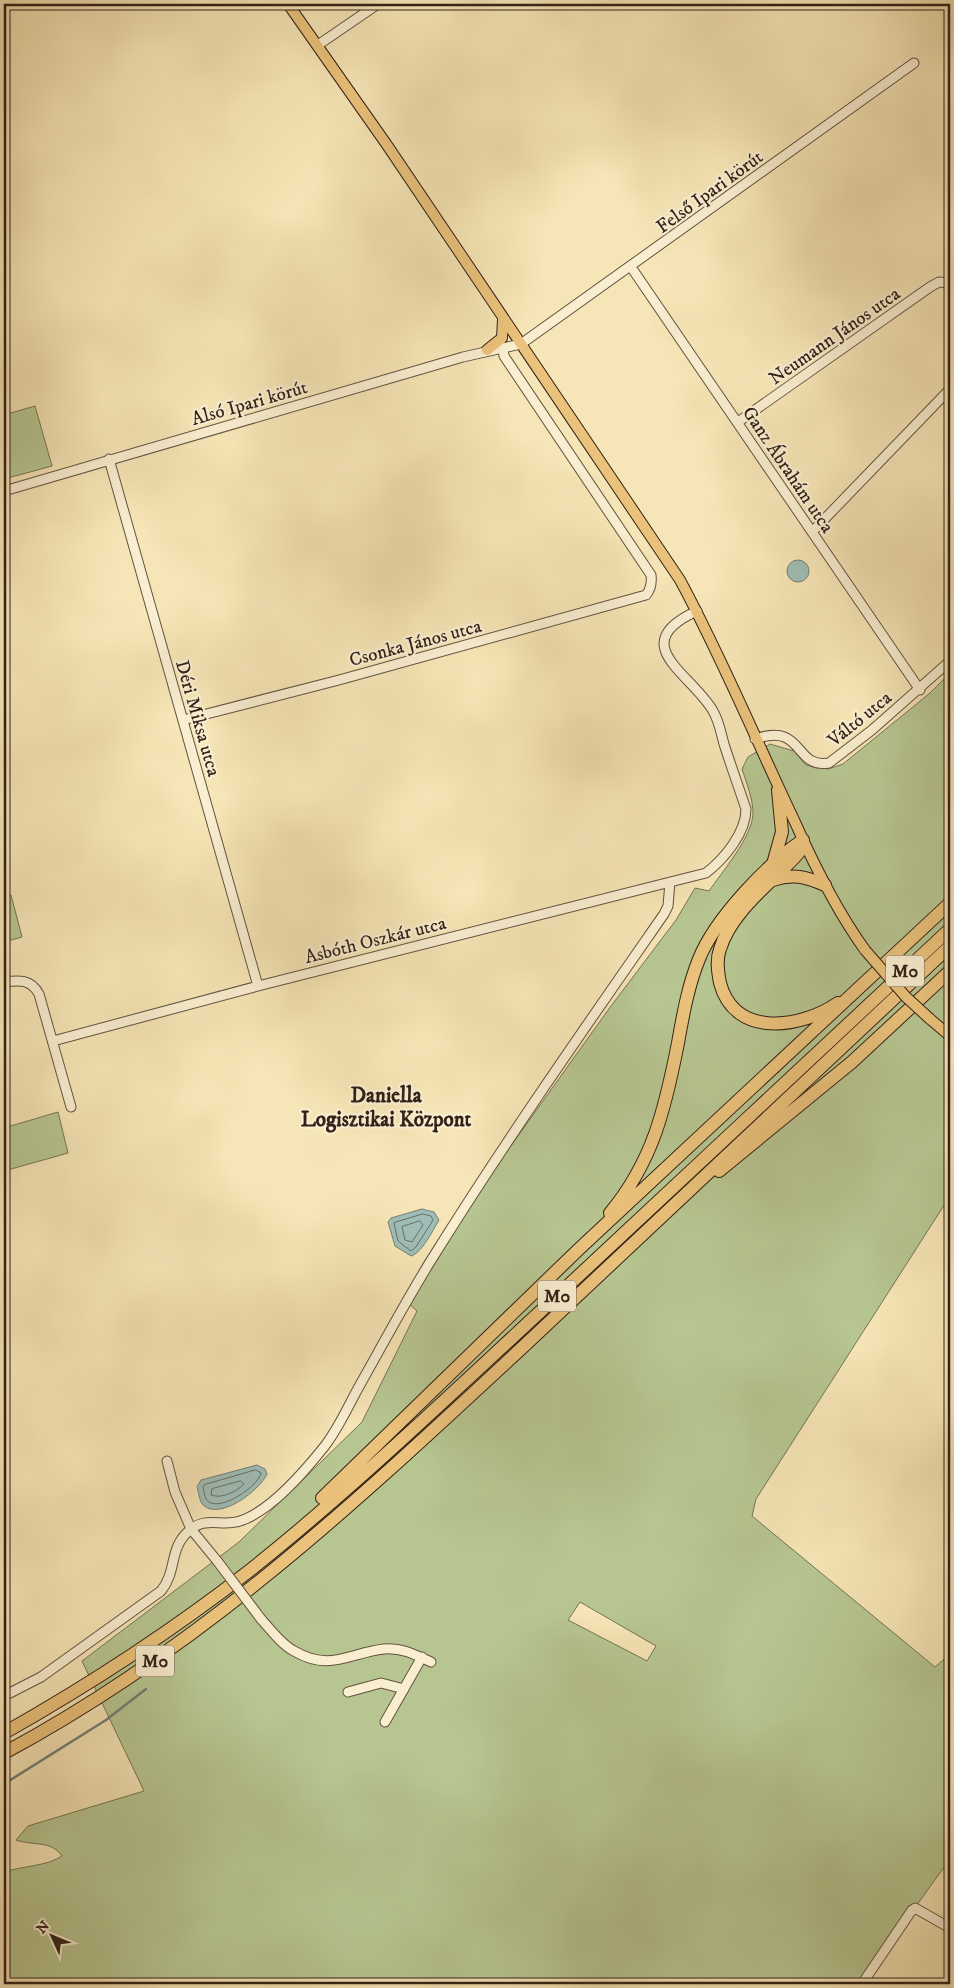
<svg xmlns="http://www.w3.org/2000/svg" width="954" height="1988" font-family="'IM FELL DW Pica',serif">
	<rect width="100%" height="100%" fill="#f6e5b6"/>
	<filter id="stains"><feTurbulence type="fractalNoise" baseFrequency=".004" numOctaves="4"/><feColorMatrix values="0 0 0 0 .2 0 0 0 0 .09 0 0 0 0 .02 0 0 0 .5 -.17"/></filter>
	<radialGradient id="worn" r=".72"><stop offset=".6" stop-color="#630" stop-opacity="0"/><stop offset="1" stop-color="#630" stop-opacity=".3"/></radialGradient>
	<path fill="#b7c691" stroke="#747454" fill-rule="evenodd" d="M35,406L52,466L4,479V415Z
		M950,673V1196L756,1499L752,1516L935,1667L950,1654V1859L860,1984H4V1872C22,1866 48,1866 62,1856C51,1840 33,1846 16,1840L28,1826L144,1791L82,1661L239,1542L362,1422L417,1311L408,1303L495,1168L611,1006L676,920L695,888L709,891C722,872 752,837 753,814C753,799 747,784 742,769L748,757L770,744L794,751L806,765L828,769L843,764L930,693ZM580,1602L656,1646L647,1661L568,1620Z
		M11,895L22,937L4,942V896Z
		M58,1112L68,1153L4,1171V1128Z"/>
	<path fill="#9fbdb6" stroke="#737f77" d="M787 571a11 11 0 1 1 22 0a11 11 0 1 1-22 0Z
		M422,1209L434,1212L439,1220C433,1230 422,1253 411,1256L395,1246L388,1222L391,1218Z
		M257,1465L265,1469L267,1474C260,1490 220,1521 203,1505C199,1501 199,1492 197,1487L201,1480Z"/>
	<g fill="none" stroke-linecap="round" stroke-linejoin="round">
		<path stroke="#686f67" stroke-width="1" d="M423,1214L431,1216L433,1220L416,1247L411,1251L398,1241L394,1223Z
			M420,1221L423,1225L412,1242L405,1240L402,1227Z
			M256,1470L261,1473C258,1488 211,1518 205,1496C204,1491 202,1489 204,1485Z
			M241,1481L244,1484C236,1492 222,1499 211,1495L212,1489Z"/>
		<path stroke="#737f77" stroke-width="2.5" d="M4,1784L106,1720L146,1689"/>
		<defs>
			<path id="minor" d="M318,45L378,4
				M631,267L920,690
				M738,422L930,287L939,282L950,283
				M109,459L258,986
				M4,491L463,357L521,344L914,63
				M812,532L950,389
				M183,720L339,680L646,595C651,589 652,583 651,575L504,356L503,347
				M755,739C805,722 793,769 829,763L872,730L950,661
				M4,982C19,980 31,979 39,994L71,1107
				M53,1041L258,986L706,873C724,859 746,833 746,809C739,788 731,766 724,744C721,733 719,721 713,711C692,674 624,644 697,611
				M167,1461L175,1492L191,1529L218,1562
				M261,1619C271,1630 281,1644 294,1651C330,1672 349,1653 384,1649C401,1647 416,1655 431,1662
				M348,1692L381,1683L404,1689
				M4,1696L41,1677L161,1591C178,1570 168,1548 190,1530C206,1516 222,1527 240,1521C271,1511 304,1472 324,1447C339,1428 349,1404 361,1383C384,1342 406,1301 430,1262C504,1143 584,1029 664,914L668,906L670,882
				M385,1722L422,1657
				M915,1908L950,1928
				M862,1984L912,1910"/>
			<path id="major" d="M288,4L387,145L680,580C722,658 756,740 794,820C814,865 836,910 865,950
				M487,350L502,338L503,319
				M930,1019L950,1036"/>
			<path id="highway" d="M802,843L801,850L794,858C767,886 731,913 720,949C716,960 718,972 720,983C735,1039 802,1028 838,1003
				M773,864L782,832L778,790
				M773,880C793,873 806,877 825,885
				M719,1171L852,1062L950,971
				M610,1213C653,1161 665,1109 678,1043C683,1015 688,986 699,959C715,919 767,864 803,840
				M322,1498L579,1249L950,903
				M4,1733C89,1685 172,1631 249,1571C352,1489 447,1398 543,1309C679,1182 814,1056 950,929
				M4,1753C204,1646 360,1498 525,1345C667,1212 808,1078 950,946"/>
		</defs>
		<use href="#minor" stroke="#625240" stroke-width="11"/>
		<use href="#major" stroke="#312118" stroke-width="12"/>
		<use href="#highway" stroke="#312118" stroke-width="14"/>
		<use href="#minor" stroke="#f9eed0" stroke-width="9"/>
		<use href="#major" stroke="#ebc27b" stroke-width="10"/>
		<use href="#highway" stroke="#ebc27b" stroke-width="12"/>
		<defs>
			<path id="minor-bridge" d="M218,1562L261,1619"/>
			<path id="major-bridge" d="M865,950L906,997L930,1019"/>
		</defs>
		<use href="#minor-bridge" stroke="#625240" stroke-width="11" stroke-linecap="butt"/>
		<use href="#major-bridge" stroke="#312118" stroke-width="12" stroke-linecap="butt"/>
		<use href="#minor-bridge" stroke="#f9eed0" stroke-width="9"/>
		<use href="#major-bridge" stroke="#ebc27b" stroke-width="10"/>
	</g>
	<g text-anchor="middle" stroke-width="4.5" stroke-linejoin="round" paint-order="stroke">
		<g fill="#f9eed0" stroke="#6d5e4f" stroke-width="1">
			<rect x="886" y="955.5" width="38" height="31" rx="4"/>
			<rect x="538" y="1280.5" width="38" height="31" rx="4"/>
			<rect x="136" y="1645.5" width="38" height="31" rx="4"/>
		</g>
		<g font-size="18" font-weight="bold" fill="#312118">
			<text x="905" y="977">M0</text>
			<text x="557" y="1302">M0</text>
			<text x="155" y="1667">M0</text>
		</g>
		<g font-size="19" fill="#312118" stroke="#f9eed0">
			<text transform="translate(709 191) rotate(-36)" y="7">Felső Ipari körút</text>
			<text transform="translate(834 335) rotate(-35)" y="7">Neumann János utca</text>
			<text transform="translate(249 402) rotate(-16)" y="7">Alsó Ipari körút</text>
			<text transform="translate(789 469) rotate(56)" y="7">Ganz Ábrahám utca</text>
			<text transform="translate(415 642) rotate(-15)" y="7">Csonka János utca</text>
			<text transform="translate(199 718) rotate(74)" y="7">Déri Miksa utca</text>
			<text transform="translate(859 718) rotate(-39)" y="7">Váltó utca</text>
			<text transform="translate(375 939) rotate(-14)" y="7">Asbóth Oszkár utca</text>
		</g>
		<g font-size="21" font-weight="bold" fill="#312118" stroke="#f9eed0">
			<text x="386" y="1102">Daniella<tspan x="386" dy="24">Logisztikai Központ</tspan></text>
		</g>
	</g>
	<rect width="954" height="1988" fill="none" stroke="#f6e5b6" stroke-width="20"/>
	<rect x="5" y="5" width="944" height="1978" fill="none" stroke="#312118" stroke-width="2.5"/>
	<rect x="10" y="10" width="934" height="1968" fill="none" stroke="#312118"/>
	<g transform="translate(52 1936) rotate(314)" stroke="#f9eed0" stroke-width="4" paint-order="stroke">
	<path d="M0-4L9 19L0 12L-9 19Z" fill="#312118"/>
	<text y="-8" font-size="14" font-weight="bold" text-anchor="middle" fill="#312118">N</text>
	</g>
	<rect width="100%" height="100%" filter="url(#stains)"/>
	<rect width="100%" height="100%" fill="url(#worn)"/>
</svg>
